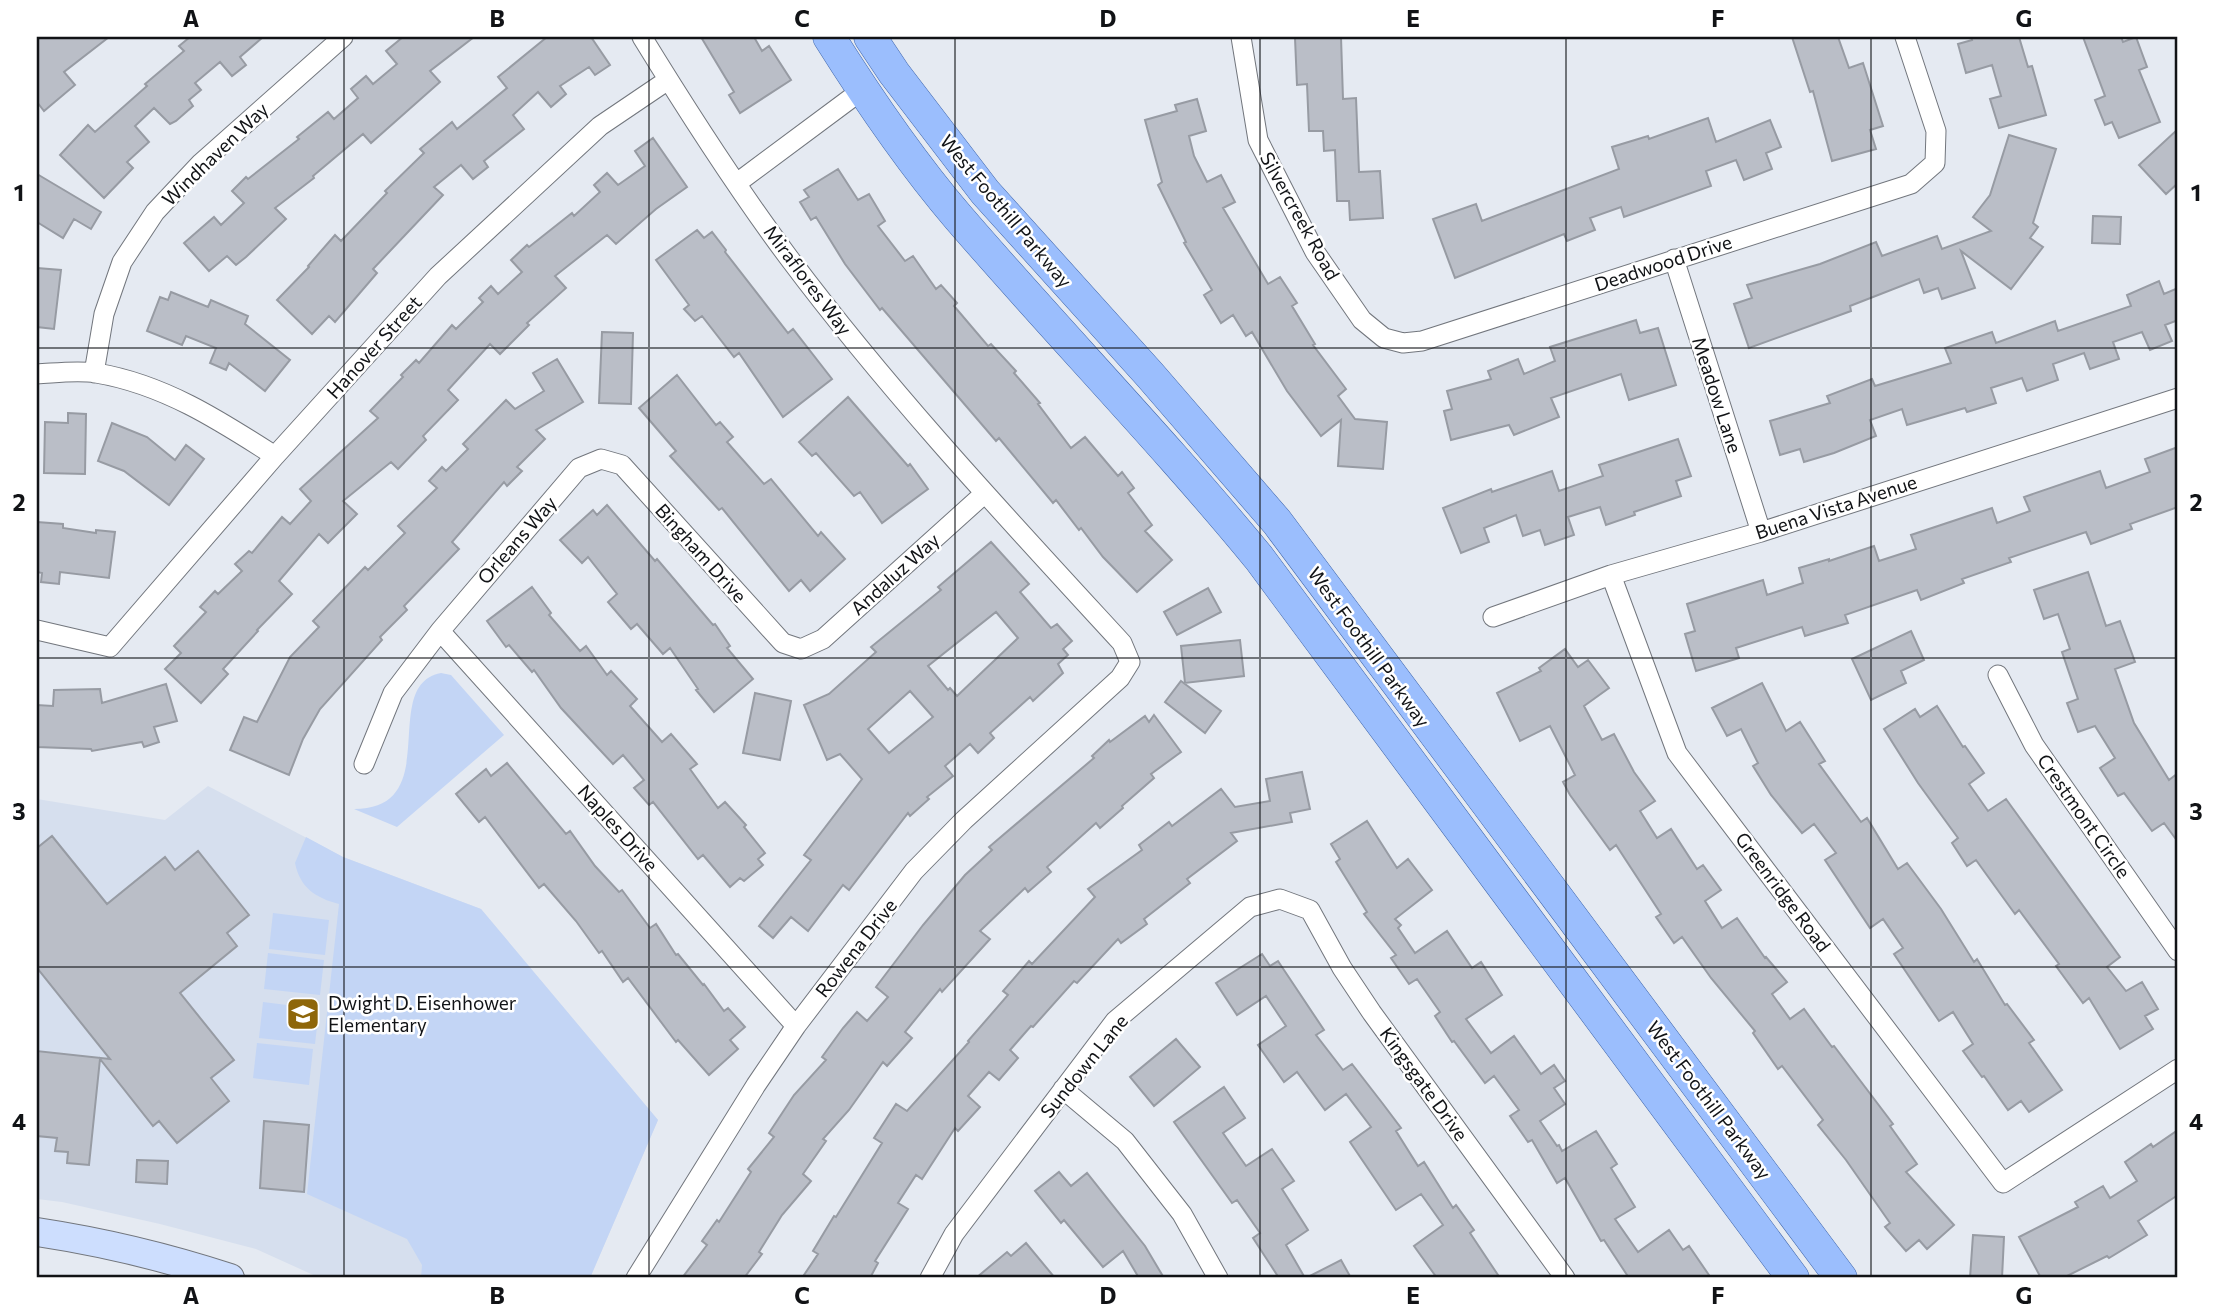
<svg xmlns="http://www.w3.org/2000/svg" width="2215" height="1315" font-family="Commissioner,sans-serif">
	<rect width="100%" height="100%" fill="#e5eaf2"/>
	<path fill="#d6dfee" d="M208,786L343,857L481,909L658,1120L590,1278H320L256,1249L160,1224L62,1202L37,1199V799L165,820Z"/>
	<path fill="#c3d5f5" d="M441,673L451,675L504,735L397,827L354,809C446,809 378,685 441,673Z
		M306,837L343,857L481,909L658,1120L590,1278H421L422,1265L407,1239L307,1194L339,904C316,898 300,888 295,863Z
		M273,913L329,920L325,955L269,949Z
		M268,953L324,960L320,995L264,989Z
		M263,1002L319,1009L315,1044L259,1038Z
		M257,1043L313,1049L309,1085L253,1078Z"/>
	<path fill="#babec7" stroke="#979ba3" stroke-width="2" fill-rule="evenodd" d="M37,37H109L64,72L75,85L44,111L37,102Z
		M190,37H263L240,57L246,65L232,76L220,62L195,83L201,90L189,100L193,106L176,121L170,124L154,108L135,126L149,142L127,162L133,168L104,198L60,155L88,125L95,132L147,86L145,84L184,51L179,46Z
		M403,37H474L430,71L440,82L371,143L363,134L313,176L314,178L275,208L286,219L246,257L236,265L227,256L209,271L184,243L214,217L221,225L244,203L232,191L246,177L248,179L299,139L297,137L328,112L334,119L358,98L351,89L366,76L373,84L397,64L386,51Z
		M547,37H591L610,65L595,75L589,67L560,86L566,94L551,107L538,92L513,115L524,129L484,161L488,167L473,179L461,165L434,187L443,195L373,269L377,273L335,322L329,316L312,334L277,300L309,267L308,266L335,235L341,241L387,193L385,191L424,153L420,149L452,122L457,129L507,88L498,77Z
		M701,37H754L762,51L769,46L791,80L740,113L729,95L734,92Z
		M1341,37L1343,99L1356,98L1359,172L1380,171L1383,218L1350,220L1349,201H1337L1335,150L1324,151L1323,131H1309L1307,84L1297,85L1295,38Z
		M1792,37H1838L1849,68L1863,63L1883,126L1870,130L1876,149L1832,161L1813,91L1810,92Z
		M1971,37H2019L2028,67L2032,66L2046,115L1999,128L1990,99L2001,96L1992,65L1966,73L1958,44L1972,40Z
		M2083,37H2121L2123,42L2136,37L2147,67L2139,70L2160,122L2119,138L2112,122L2105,125L2095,100L2105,96Z
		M1197,99L1206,131L1189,136L1194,156L1207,182L1221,175L1235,202L1223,208L1268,284L1280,277L1297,303L1292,306L1315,344L1313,345L1346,389L1338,396L1355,419L1387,422L1383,469L1338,466L1341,420L1321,436L1287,391L1252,332L1246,336L1233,315L1221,323L1204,295L1212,290L1184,243L1186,242L1158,185L1162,182L1145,120L1177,111L1175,105Z
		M1708,118L1716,142L1770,120L1781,147L1766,153L1772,169L1744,180L1736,160L1706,171L1711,186L1624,217L1621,207L1590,218L1595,230L1567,241L1564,234L1455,278L1433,219L1476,204L1482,221L1619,169L1612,147L1648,136L1649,139Z
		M2178,129V183L2166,194L2139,165Z
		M2009,135L2056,149L2033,223L2038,227L2030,238L2043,247L2011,289L1961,251L1975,288L1942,299L1938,288L1924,293L1919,279L1850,306L1851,311L1749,348L1734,304L1752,298L1747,285L1820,264L1876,242L1882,256L1937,236L1942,249L1991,231L1973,217L1990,195Z
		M653,138L687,187L656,209L616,244L607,235L555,276L566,288L527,323L529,325L500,354L490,344L448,390L458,400L423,436L426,440L398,469L391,462L343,501L357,514L328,543L319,534L279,581L292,594L257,630L258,631L223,669L228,674L201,703L165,669L181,653L174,646L206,612L200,607L215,591L218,594L242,571L235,564L249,551L252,553L282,517L290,524L311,501L300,489L378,418L370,411L403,377L401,375L416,360L419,363L452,325L456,329L483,302L479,298L491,286L498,294L522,272L511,260L527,245L529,247L572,213L574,216L600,192L594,185L607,173L618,185L645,166L635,151Z
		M838,169L858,200L869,194L885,221L878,226L905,261L913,256L936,289L941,285L957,303L954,306L988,346L991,344L1016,371L1014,373L1040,403L1038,404L1071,448L1085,437L1118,476L1122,472L1134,488L1128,493L1152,525L1145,531L1172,560L1137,592L1103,557L1081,528L1079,530L1056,500L1053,503L999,438L996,441L882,308L880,310L845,264L816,217L811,220L800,202L809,197L804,190Z
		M37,174L101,212L91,229L74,219L63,238L37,222Z
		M2093,216L2121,217L2120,244L2092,243Z
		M697,230L704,238L712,232L726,250L725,252L788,333L793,329L832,379L783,417L739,353L734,357L702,316L695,321L684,309L689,305L656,260Z
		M37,268L61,270L54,329L37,327Z
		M2159,281L2164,294L2178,288V320L2165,325L2172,341L2150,350L2142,332L2113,342L2119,359L2090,369L2084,353L2053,364L2058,380L2027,391L2022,378L1991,388L1996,403L1967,412L1965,408L1907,425L1902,409L1870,420L1876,436L1834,453L1804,462L1800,449L1780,455L1770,421L1830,403L1827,396L1872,379L1875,386L1951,363L1945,348L1992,332L1996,343L2055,321L2058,331L2131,306L2127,295Z
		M171,292L208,307L211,300L248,316L245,324L290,360L265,391L229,363L226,370L210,363L216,348L186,336L182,345L147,331L160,297L168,300Z
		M1636,320L1640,333L1658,328L1676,385L1629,400L1621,374L1551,398L1559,417L1514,435L1509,425L1451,440L1444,411L1452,409L1447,391L1491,379L1488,371L1518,359L1524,374L1555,361L1550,347Z
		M602,332L633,333L631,404L599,403Z
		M557,359L583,402L536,430L545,439L517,467L522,471L507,486L504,482L452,542L459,549L404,606L407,610L380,637L382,640L320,709L303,739L289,775L230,750L244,717L257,722L290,657L319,627L313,621L365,567L368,570L405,533L398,526L437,488L429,481L442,467L446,471L468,449L463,444L506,400L515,409L544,391L533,373Z
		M677,375L716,425L720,422L733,437L727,442L764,484L771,479L818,536L821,532L845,559L810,591L801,580L789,591L722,508L719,510L670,456L676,451L639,408Z
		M848,397L908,466L910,464L928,489L882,523L860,492L854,496L816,453L812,456L799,442Z
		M68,413L86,414L85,474L44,473L45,422L68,423Z
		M112,423L147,437L175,460L186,445L204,459L169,505L124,471L98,461Z
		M1678,439L1691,476L1676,481L1681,496L1634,512L1635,515L1606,525L1600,507L1568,517L1574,535L1545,545L1540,530L1523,536L1516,515L1484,528L1489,542L1461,553L1443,508L1491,489L1492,492L1552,471L1559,491L1603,476L1599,465Z
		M2178,447V507L2130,524L2132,529L2091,544L2086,532L2009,558L2011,562L1962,579L1964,583L1921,600L1917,590L1845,615L1848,623L1805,636L1802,627L1736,648L1739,658L1696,671L1685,634L1695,631L1687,604L1763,580L1767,595L1803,583L1799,568L1829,559V561L1874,546L1879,561L1916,549L1911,535L1992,508L1997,523L2030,511L2024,497L2100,471L2106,488L2150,472L2145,459Z
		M607,505L655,561L657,559L713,625L715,624L730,646L727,648L753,679L714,712L696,690L698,689L670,648L663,654L637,624L631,629L608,602L617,594L588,557L582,563L560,540L593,510L597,515Z
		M37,522L63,524V528L96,533V530L115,532L109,578L60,572L59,584L41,582L42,573L37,572Z
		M991,542L1029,584L1020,592L1051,628L1057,624L1072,641L1063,649L1068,655L1058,664L1063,673L1033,701L1030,697L990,733L994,738L978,753L970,744L945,766L953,776L927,797L929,799L910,816L908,813L849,890L843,885L808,931L791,917L773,938L759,926L811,860L804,855L862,779L840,754L827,760L804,705L829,694L876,652L871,647L941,590L938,587ZM996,612L1018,638L957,696L950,688L948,690L928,666ZM910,691L933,717L889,753L868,729Z
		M2088,572L2106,626L2120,621L2135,662L2115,669L2134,723L2169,780L2178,773V842L2164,823L2152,831L2124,793L2118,796L2100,768L2115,758L2095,726L2078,732L2067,703L2078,699L2062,652L2070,649L2058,614L2044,619L2034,590Z
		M532,587L551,613L549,615L580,651L586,646L607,675L611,671L637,699L630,706L662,742L671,734L697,764L690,769L718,808L725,802L746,825L744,827L765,853L758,859L763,865L744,881L740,878L730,887L703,855L698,859L653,802L649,805L634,788L644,780L623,755L613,764L561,708L534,670L532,672L509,645L506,647L487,621Z
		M1208,588L1221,612L1177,635L1164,612Z
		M1911,631L1924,660L1901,671L1906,683L1871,700L1852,659Z
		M1240,640L1244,676L1185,683L1181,646Z
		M1565,649L1578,667L1588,660L1609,688L1584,706L1602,740L1614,734L1634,772L1655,801L1640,811L1657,838L1671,829L1697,869L1703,865L1721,890L1705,901L1722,928L1737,918L1765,958L1766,957L1787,982L1772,994L1790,1019L1804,1009L1832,1047L1834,1046L1893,1124L1890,1126L1917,1164L1906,1172L1954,1225L1927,1249L1919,1240L1906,1251L1885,1227L1890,1223L1846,1160L1818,1125L1823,1120L1782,1066L1778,1069L1753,1033L1755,1031L1711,978L1682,937L1674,943L1656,917L1661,914L1616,845L1610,850L1570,795L1563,782L1575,775L1550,726L1520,741L1497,693L1541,671L1539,668Z
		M1181,681L1221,711L1205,733L1165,702Z
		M1762,683L1786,731L1800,722L1825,761L1819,764L1861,822L1867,818L1898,869L1907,863L1941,909L1974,962L1977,959L2005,1005L2007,1004L2034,1040L2029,1043L2062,1090L2029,1112L2021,1101L2008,1110L1984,1076L1982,1077L1963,1051L1973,1044L1953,1012L1939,1021L1894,954L1903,948L1883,919L1870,928L1825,860L1836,853L1814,824L1802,833L1771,795L1753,766L1758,763L1741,729L1727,736L1712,708Z
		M166,684L177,721L154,727L159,742L144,747L142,742L92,751L91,749L37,747V705L53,706L54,690L100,689L102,703Z
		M755,693L791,701L780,760L743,753Z
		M1937,706L1963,747L1965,746L1984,773L1969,784L1988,811L2006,799L2120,957L2107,967L2126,991L2142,982L2158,1009L2145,1016L2153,1029L2120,1049L2089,998L2083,1003L2056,966L2059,964L2019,910L2015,914L1976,860L1967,866L1952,843L1958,838L1918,783L1884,729L1915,709L1920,717Z
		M1154,715L1181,752L1151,774L1154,778L1122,806L1123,808L1100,828L1096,823L1047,867L1051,872L1028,892L1025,888L980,931L990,939L942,992L940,989L905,1032L912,1038L887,1066L883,1062L849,1110L823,1139L826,1141L803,1174L811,1181L782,1215L759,1252L762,1254L744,1278H682L707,1245L702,1241L717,1220L719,1222L751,1172L748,1169L774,1137L769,1133L794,1095L826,1060L822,1057L843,1028L857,1012L867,1021L888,997L876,987L923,925L965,875L992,850L989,847L1094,758L1092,756L1109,740L1110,742L1145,716L1149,722Z
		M507,763L566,834L570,831L595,866L619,892L622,890L650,928L656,924L676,955L678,954L703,985L704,984L724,1011L728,1008L745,1027L730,1040L738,1049L709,1075L678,1040L676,1042L628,978L623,982L602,951L599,953L576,921L544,884L539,888L485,817L479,822L456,794L486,769L491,776Z
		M1302,772L1310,809L1290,813L1292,822L1231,833L1237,841L1187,879L1190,883L1144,919L1147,924L1121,943L1118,939L1077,983L1074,981L1033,1027L1031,1026L1010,1050L1018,1058L999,1080L989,1072L968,1096L980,1107L958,1131L955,1128L922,1179L916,1175L898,1203L908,1209L875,1261L878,1263L870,1278H802L818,1254L813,1251L834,1216L836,1217L882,1143L874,1138L896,1104L907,1111L969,1042L968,1041L1008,995L1003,991L1029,961L1032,964L1095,897L1088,889L1142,850L1139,845L1169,822L1172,826L1221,789L1235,807L1270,801L1266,779Z
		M1367,821L1397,868L1408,859L1432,890L1395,919L1401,925L1398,928L1415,953L1447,931L1472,968L1481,962L1502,995L1466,1019L1491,1053L1514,1036L1541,1074L1554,1065L1565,1081L1554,1088L1565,1104L1540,1121L1557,1146L1559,1145L1562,1151L1596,1131L1617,1164L1611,1168L1635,1207L1615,1219L1638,1252L1669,1230L1683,1250L1689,1246L1711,1278H1629L1604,1240L1601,1241L1565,1178L1557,1183L1532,1140L1528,1142L1510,1116L1519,1110L1494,1076L1485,1083L1454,1041L1452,1042L1435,1016L1440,1012L1417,979L1409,984L1391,958L1396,955L1364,914L1367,912L1336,862L1340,859L1331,844Z
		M52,836L107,904L165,857L175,870L198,851L249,915L227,933L237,946L180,993L234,1060L211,1078L229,1101L177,1143L159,1121L153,1126L100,1059L89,1165L67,1163L68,1152L55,1151L57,1138L37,1136V1051L110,1059L37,968V848Z
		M1262,954L1270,966L1278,961L1324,1030L1316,1035L1343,1070L1352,1064L1383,1104L1401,1128L1396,1131L1418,1166L1424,1162L1453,1208L1456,1205L1474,1230L1470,1233L1500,1278H1437L1414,1246L1443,1225L1421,1194L1396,1210L1350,1142L1371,1127L1346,1094L1325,1110L1297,1072L1284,1082L1258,1045L1286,1026L1266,996L1237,1015L1216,983Z
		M1176,1039L1200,1067L1154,1106L1130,1077Z
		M1224,1087L1245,1118L1223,1133L1246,1166L1272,1149L1294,1181L1282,1189L1308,1230L1286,1245L1305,1278H1279L1253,1238L1260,1233L1237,1200L1232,1203L1174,1122Z
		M264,1121L309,1125L304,1192L260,1188Z
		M2178,1130V1195L2138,1221L2147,1235L2109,1258L2107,1256L2063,1278H2041L2019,1237L2078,1207L2075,1202L2103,1186L2110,1198L2137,1181L2125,1162L2151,1144L2153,1147Z
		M137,1160L168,1161L167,1184L136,1182Z
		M1059,1172L1071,1186L1087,1173L1145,1246L1164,1278H1139L1123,1251L1103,1267L1064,1220L1061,1223L1035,1191Z
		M1973,1235L2004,1237L2002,1278H1970Z
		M1026,1243L1055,1278H976L1007,1252L1011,1256Z
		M1341,1260L1351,1278H1306Z"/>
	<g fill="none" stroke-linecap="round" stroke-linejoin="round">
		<defs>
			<path id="street" d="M1241,37L1258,140L1315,252L1362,320L1384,338L1403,343L1422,341L1911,184L1935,163L1936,131L1905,37
				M737,183L862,90
				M1674,259L1761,532
				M94,373L104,314L122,262L155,212L201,163L343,37
				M37,374C56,373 77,370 96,373C163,384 219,420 275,456
				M1611,575L1677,753L2003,1183L2178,1069
				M1493,617L1611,575L1761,532L2178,398
				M37,630L110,647L275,456L438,276L600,126L668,80
				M440,631L796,1026
				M1998,675L2034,745L2178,951
				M364,764L393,693L440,631L579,468L601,459L622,465L783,643L801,649L823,639L985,493
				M1063,1089L1125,1141L1182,1214L1218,1278
				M636,1278L756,1085L796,1026L914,871L964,820L1120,678L1130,662L1122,643C1007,518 891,394 789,258C736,187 688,112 642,37
				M930,1278L954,1234L1115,1021L1250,907L1280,899L1310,910L1342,968L1372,1013L1565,1278"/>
			<path id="secondary" d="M37,1232C103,1242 166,1257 230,1278"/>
			<path id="primary" d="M829,37C868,99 910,161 958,217C1057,332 1163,441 1259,558L1793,1278
				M870,37L894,73L985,192L1150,375L1277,522L1841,1278"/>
		</defs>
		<use href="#street" stroke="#72767d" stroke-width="21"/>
		<use href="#secondary" stroke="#72767d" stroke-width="30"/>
		<use href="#primary" stroke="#3f66ab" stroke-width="33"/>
		<use href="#street" stroke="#fff" stroke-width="19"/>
		<use href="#secondary" stroke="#cddefe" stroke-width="28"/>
		<use href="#primary" stroke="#9bbefd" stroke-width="32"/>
	</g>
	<path fill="none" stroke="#111316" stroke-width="2" stroke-opacity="0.55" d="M344,37V1278M649,37V1278M955,37V1278M1260,37V1278M1566,37V1278M1871,37V1278M37,348H2178M37,658H2178M37,967H2178"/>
	<defs>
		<symbol id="school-square" viewBox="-11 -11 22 22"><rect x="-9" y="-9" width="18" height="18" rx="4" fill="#8e660a" stroke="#fff"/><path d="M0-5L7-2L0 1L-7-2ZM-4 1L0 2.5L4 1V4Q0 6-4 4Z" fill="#fff"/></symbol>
	</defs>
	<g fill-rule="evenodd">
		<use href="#school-square" x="284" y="995" width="38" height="38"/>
	</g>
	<g text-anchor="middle" stroke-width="5" stroke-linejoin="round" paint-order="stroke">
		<g font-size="19" fill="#111316" stroke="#fff">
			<text transform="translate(215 154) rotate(-44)" y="7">Windhaven Way</text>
			<text transform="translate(1006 211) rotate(50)" y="7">West Foothill Parkway</text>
			<text transform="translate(1300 216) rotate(61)" y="7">Silvercreek Road</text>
			<text transform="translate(1663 263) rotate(-18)" y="7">Deadwood Drive</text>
			<text transform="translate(808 280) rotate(53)" y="7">Miraflores Way</text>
			<text transform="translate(374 347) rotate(-48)" y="7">Hanover Street</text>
			<text transform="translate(1717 395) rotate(72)" y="7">Meadow Lane</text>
			<text transform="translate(1836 507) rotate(-18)" y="7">Buena Vista Avenue</text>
			<text transform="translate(517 540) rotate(-49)" y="7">Orleans Way</text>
			<text transform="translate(701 553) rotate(48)" y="7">Bingham Drive</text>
			<text transform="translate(895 574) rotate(-42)" y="7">Andaluz Way</text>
			<text transform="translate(1369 647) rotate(54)" y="7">West Foothill Parkway</text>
			<text transform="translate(2084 816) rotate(55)" y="7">Crestmont Circle</text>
			<text transform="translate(618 828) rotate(48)" y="7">Naples Drive</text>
			<text transform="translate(1783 892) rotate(53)" y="7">Greenridge Road</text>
			<text transform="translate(856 948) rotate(-52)" y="7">Rowena Drive</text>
			<text transform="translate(1084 1066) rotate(-51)" y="7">Sundown Lane</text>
			<text transform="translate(1424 1084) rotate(54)" y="7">Kingsgate Drive</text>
			<text transform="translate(1709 1100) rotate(53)" y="7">West Foothill Parkway</text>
		</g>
		<g font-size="19" fill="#111316" stroke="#fff" text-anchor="start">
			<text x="328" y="1010">Dwight D. Eisenhower<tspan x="328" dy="22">Elementary</tspan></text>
		</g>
	</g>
	<rect width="2215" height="1315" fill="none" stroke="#ffffff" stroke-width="77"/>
	<rect x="38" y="38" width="2138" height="1238" fill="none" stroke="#111316" stroke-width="2.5"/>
	<g font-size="23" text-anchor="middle" font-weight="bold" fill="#111316">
		<text x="191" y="27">A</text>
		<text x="497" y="27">B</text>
		<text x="802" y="27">C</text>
		<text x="1108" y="27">D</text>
		<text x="1413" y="27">E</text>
		<text x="1718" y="27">F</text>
		<text x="2024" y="27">G</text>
		<text x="19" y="201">1</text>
		<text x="2196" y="201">1</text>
		<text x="19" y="511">2</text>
		<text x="2196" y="511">2</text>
		<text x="19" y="820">3</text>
		<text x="2196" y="820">3</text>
		<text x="19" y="1130">4</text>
		<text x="2196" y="1130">4</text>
		<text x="191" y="1304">A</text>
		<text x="497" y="1304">B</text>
		<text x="802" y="1304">C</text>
		<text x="1108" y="1304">D</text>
		<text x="1413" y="1304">E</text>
		<text x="1718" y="1304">F</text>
		<text x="2024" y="1304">G</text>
	</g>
</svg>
